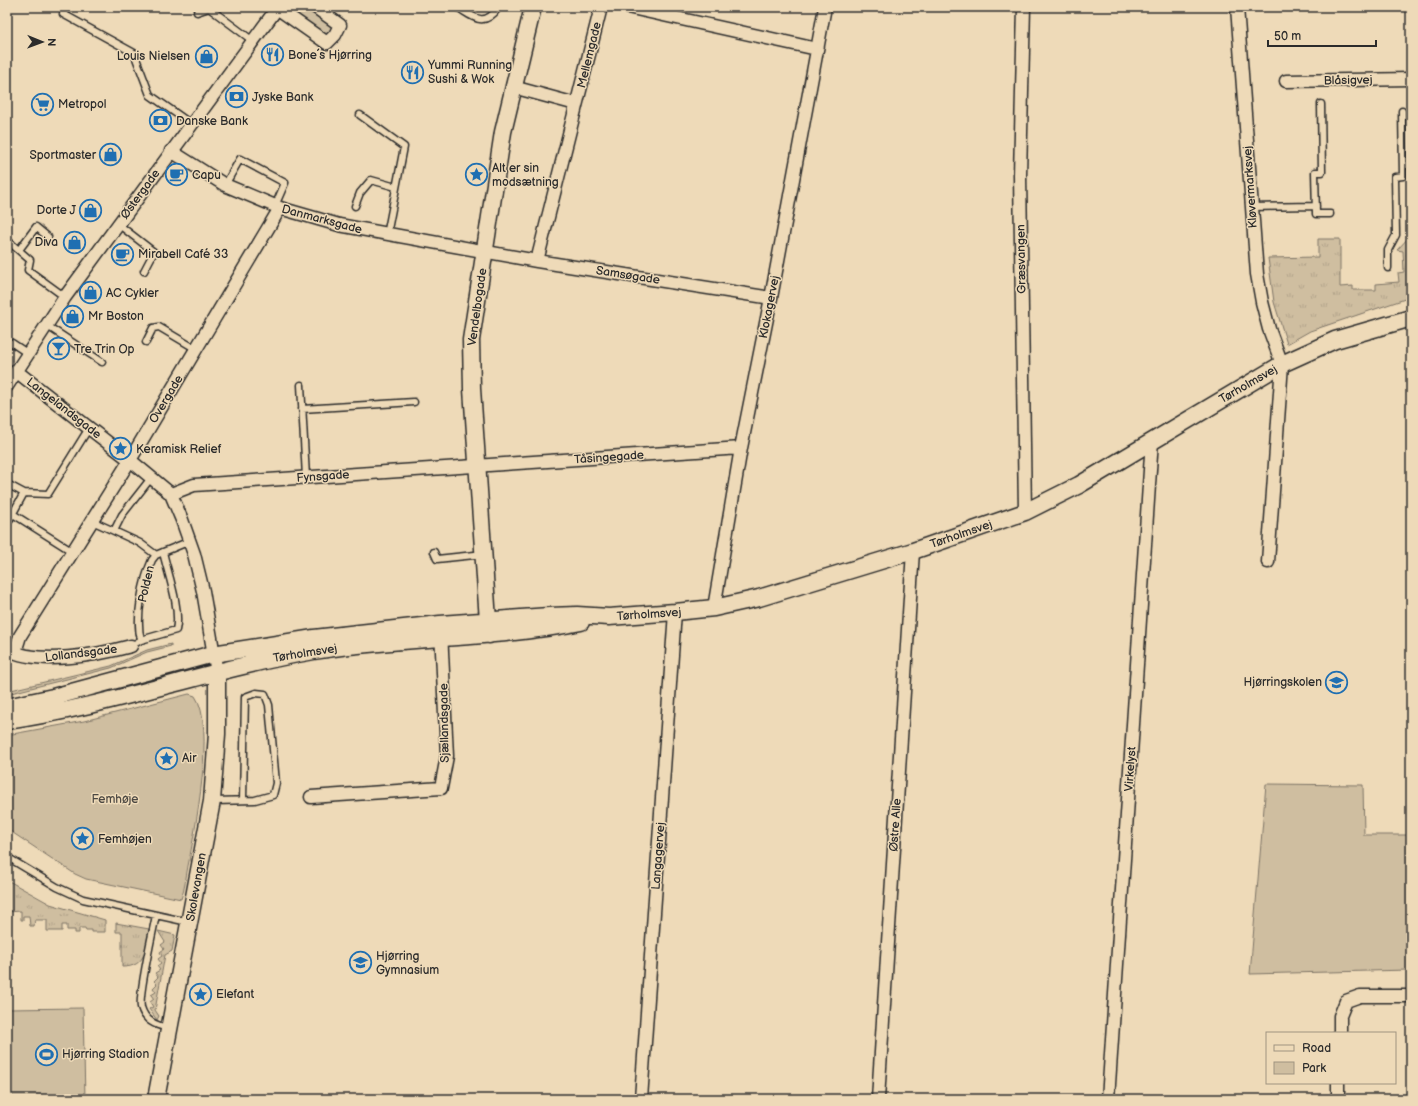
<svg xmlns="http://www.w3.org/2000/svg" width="1418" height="1106" font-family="'Balsamiq Sans',sans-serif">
	<defs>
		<pattern id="grass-tufts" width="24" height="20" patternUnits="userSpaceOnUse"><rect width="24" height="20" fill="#cfbea0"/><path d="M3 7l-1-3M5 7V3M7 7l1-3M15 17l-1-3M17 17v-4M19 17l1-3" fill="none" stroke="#b2a38a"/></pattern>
	</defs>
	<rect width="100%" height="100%" fill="#eedab8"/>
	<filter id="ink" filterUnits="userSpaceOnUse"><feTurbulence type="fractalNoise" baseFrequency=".025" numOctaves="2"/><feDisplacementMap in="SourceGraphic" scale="8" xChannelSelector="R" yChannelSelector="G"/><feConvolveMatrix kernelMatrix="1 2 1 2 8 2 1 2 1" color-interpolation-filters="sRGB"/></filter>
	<g filter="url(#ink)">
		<path fill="url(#grass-tufts)" stroke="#7d7466" d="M1411,235V289L1405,299L1310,331L1287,344L1274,302L1268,258L1318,257V239H1340V287L1353,286V290H1376V284L1399,282L1398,273L1404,272L1403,251L1397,250Z
			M171,644V646L147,652L111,668L7,694V691L111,666L147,650Z
			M7,880L50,904L105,920V932H91V930H86L85,928H79V933H75V930H67V925H62V931H47V920H35L34,926H30L29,916H23V920H21V911L7,912Z
			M116,923L149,929C145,949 147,967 122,967V932H116Z
			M158,931L175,935L172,951L165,955L155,1010L159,1016L157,1020L149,1009L153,1007L150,1002L154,999L151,995L156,992L153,988L157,984L154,981L158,977L155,973L160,970L157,966L161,963L158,959L162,956L160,952L164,949L161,945L165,942Z"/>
		<path fill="#cfbea0" stroke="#7d7466" d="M300,7H313L337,26L326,39L294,15Z
			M189,694L195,696C216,725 195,831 188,866C186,876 185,889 181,899L86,879L75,874L7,829V735L84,721Z
			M1266,784L1363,785L1364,835H1411V966L1408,970L1250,974Z
			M83,1008L85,1099H7V1009Z"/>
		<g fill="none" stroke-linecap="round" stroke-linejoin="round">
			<defs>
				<path id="lane" d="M457,7C475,18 484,28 499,7
					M197,12L209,8L253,41
					M63,14L134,53L150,95L191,124
					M1321,104L1322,172H1315L1316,214H1330
					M360,115L404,147L387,235
					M1403,165H1411
					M225,185L240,159L285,183L275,206
					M355,206L360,193L371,180L396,187
					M1252,207L1316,206
					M118,224L154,252L144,271
					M7,240L30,260L28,270L65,297
					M19,250L36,227L48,237
					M1388,268V250L1396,235L1395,177L1403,176L1402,111
					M46,325L102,362
					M146,342L153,328L159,327L196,349
					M12,343L27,353
					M301,385L306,477
					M302,409L414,402
					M151,478L122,515L114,531L140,543L156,555
					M7,484L24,493L48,494L89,428
					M13,514L73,552
					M92,521L114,531
					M7,524L24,493
					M434,552L437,559L484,554
					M141,640L176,630C181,609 168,574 163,552
					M131,646L141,640C135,618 143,580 152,560L156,555L190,541
					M214,801L255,800L273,795L276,783L269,705L265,694L256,693L245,697L243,800
					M7,857L57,887L83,899L188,922
					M156,915C153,931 138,995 141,1007C145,1021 155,1025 168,1028"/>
				<path id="street" d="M627,7L817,49
					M1024,7L1020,175L1025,512
					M1237,7L1257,274L1262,302L1269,329L1282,364L1268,562
					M277,8L327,43L335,35L340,25L315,7
					M1286,81L1411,79
					M513,87L576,104
					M171,151L225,185L280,208L339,225L537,261L771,298
					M537,261L601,7
					M16,371L130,460L171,494L182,520L194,554L203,591L217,673
					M7,386L65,297L278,7
					M171,494L194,485L741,448
					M714,608L741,448L771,298L825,7
					M7,649C38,666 98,655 131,646
					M15,652L20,636L130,460L280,208
					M311,797L441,788L447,756L441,631
					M1340,1033V1016L1346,1001L1360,996H1411
					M641,1099L675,612
					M878,1099L913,551
					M1108,1099L1152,440
					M1338,1099V1083"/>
				<path id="secondary" d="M489,635L472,389L471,340L503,132L533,7
					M7,707L53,697L213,654L314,638L440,624L549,616L577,615L609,617L675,612L714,608L759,598L913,551L1025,512L1079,485L1282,364L1335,340L1411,318
					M7,721C111,706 210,669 314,651C402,636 493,640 581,622
					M156,1099L212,801L217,734V673"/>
			</defs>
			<use href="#lane" stroke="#2b2b2b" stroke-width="9"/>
			<use href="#street" stroke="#2b2b2b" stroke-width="15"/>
			<use href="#secondary" stroke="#2b2b2b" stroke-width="19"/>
			<use href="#lane" stroke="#eedab8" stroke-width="6"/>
			<use href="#street" stroke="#eedab8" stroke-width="12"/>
			<use href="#secondary" stroke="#eedab8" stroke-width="16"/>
		</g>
	</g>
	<defs>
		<symbol id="restaurant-ring" viewBox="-11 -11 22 22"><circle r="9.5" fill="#eedab8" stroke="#1f6fb2" stroke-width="1.5"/><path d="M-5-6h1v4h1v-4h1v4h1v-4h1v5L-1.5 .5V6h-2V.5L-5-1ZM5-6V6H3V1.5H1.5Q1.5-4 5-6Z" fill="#1f6fb2"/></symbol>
		<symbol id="shop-ring" viewBox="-11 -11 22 22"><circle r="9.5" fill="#eedab8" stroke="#1f6fb2" stroke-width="1.5"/><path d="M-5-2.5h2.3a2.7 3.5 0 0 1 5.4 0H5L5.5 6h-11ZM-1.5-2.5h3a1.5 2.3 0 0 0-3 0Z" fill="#1f6fb2"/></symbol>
		<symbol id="bank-ring" viewBox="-11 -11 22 22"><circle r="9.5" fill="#eedab8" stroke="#1f6fb2" stroke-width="1.5"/><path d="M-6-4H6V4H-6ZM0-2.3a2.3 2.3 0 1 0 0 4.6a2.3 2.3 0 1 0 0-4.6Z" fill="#1f6fb2"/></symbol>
		<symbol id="supermarket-ring" viewBox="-11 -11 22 22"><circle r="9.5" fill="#eedab8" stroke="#1f6fb2" stroke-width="1.5"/><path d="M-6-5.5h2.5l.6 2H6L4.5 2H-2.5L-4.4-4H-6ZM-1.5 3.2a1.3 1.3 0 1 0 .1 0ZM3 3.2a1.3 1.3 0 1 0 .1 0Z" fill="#1f6fb2"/></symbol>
		<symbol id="cafe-ring" viewBox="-11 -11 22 22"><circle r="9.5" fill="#eedab8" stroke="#1f6fb2" stroke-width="1.5"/><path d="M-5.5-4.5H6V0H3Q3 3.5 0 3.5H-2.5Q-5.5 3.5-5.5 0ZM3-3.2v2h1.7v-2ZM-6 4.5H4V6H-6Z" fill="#1f6fb2"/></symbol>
		<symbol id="sight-ring" viewBox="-11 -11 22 22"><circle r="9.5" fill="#eedab8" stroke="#1f6fb2" stroke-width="1.5"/><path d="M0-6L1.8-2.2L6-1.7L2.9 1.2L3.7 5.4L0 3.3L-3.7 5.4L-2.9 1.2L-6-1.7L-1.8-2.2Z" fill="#1f6fb2"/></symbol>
		<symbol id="bar-ring" viewBox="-11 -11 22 22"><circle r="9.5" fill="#eedab8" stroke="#1f6fb2" stroke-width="1.5"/><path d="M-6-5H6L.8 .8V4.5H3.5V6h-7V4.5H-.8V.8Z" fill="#1f6fb2"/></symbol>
		<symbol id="school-ring" viewBox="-11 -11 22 22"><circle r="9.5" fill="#eedab8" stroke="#1f6fb2" stroke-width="1.5"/><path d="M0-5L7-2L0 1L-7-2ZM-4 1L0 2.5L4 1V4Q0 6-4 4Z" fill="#1f6fb2"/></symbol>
		<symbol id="stadium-ring" viewBox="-11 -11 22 22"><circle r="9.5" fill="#eedab8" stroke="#1f6fb2" stroke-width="1.5"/><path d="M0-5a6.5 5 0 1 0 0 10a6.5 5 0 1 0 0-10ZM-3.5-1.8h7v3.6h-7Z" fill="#1f6fb2"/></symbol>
	</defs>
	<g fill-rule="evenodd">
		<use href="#restaurant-ring" x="260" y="42" width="25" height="25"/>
		<use href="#shop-ring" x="194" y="44" width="25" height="25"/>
		<use href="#restaurant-ring" x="400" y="60" width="25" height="25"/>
		<use href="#bank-ring" x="224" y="84" width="25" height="25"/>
		<use href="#supermarket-ring" x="30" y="92" width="25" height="25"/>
		<use href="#bank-ring" x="148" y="108" width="25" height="25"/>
		<use href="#shop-ring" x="98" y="142" width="25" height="25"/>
		<use href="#cafe-ring" x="164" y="162" width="25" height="25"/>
		<use href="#sight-ring" x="464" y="162" width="25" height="25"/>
		<use href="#shop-ring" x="78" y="198" width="25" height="25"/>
		<use href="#shop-ring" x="62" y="230" width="25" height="25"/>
		<use href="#cafe-ring" x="110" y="242" width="25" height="25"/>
		<use href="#shop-ring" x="78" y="280" width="25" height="25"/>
		<use href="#shop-ring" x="60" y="304" width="25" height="25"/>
		<use href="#bar-ring" x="46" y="336" width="25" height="25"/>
		<use href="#sight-ring" x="108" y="436" width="25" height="25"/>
		<use href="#school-ring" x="1324" y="670" width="25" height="25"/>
		<use href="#sight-ring" x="154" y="746" width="25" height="25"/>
		<use href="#sight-ring" x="70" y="826" width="25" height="25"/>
		<use href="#school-ring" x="348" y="950" width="25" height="25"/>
		<use href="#sight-ring" x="188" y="982" width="25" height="25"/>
		<use href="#stadium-ring" x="34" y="1042" width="25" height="25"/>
	</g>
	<g text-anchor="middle" stroke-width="3" stroke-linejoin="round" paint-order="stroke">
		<g font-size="12" fill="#2b2b2b" stroke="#eedab8" text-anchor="start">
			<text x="288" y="59">Bone´s Hjørring</text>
			<text x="190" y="60" text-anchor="end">Louis Nielsen</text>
			<text x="428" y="69">Yummi Running<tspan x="428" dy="14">Sushi &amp; Wok</tspan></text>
			<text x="252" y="101">Jyske Bank</text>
			<text x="58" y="108">Metropol</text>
			<text x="176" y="125">Danske Bank</text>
			<text x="96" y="159" text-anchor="end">Sportmaster</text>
			<text x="492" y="172">Alt er sin<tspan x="492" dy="14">modsætning</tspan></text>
			<text x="192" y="179">Capu</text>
			<text x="76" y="214" text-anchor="end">Dorte J</text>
			<text x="58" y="246" text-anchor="end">Diva</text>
			<text x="138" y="258">Mirabell Café 33</text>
			<text x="106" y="297">AC Cykler</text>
			<text x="88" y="320">Mr Boston</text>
			<text x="74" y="353">Tre Trin Op</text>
			<text x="136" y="453">Keramisk Relief</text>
			<text x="1322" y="686" text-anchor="end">Hjørringskolen</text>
			<text x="182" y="762">Air</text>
			<text x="98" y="843">Femhøjen</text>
			<text x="376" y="960">Hjørring<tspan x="376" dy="14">Gymnasium</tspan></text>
			<text x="216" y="998">Elefant</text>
			<text x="62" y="1058">Hjørring Stadion</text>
		</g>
		<g font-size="12" fill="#2b2b2b" stroke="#eedab8">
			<text transform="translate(589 55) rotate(-76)" y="4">Mellemgade</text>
			<text transform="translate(1348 80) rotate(-1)" y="4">Blåsigvej</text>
			<text transform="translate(1250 187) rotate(-94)" y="4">Kløvermarksvej</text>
			<text transform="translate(140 194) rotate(-54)" y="4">Østergade</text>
			<text transform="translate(322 219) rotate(15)" y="4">Danmarksgade</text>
			<text transform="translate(1021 259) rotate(-91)" y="4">Græsvangen</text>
			<text transform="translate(628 275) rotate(9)" y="4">Samsøgade</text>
			<text transform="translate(477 307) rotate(-82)" y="4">Vendelbogade</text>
			<text transform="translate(769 307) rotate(-79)" y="4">Klokagervej</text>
			<text transform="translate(1248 384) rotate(-30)" y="4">Tørholmsvej</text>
			<text transform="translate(166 399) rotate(-59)" y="4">Overgade</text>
			<text transform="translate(64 408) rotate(38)" y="4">Langelandsgade</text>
			<text transform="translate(609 457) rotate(-4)" y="4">Tåsingegade</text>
			<text transform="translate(323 476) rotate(-4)" y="4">Fynsgade</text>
			<text transform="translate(961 534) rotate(-19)" y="4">Tørholmsvej</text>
			<text transform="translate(146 584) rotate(-77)" y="4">Polden</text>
			<text transform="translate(649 614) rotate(-4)" y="4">Tørholmsvej</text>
			<text transform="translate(81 653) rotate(-7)" y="4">Lollandsgade</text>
			<text transform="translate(305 653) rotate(-9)" y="4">Tørholmsvej</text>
			<text transform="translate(444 723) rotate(-91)" y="4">Sjællandsgade</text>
			<text transform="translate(1130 769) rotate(-86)" y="4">Virkelyst</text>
			<text transform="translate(895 825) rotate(-86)" y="4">Østre Alle</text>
			<text transform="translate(658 856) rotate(-86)" y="4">Langagervej</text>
			<text transform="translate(196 887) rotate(-80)" y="4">Skolevangen</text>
		</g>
		<g font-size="12" fill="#4c4842" stroke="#eedab8">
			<text x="115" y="803">Femhøje</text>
		</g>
	</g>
	<rect width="1418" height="1106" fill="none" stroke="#eedab8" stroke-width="24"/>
	<rect x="12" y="12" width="1394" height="1082" fill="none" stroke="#2b2b2b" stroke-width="1.5" filter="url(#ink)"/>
	<rect x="1266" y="1032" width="130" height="52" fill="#eedab8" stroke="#a09480"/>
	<rect x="1274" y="1045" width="20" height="6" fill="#eedab8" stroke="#a09480"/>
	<text x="1302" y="1052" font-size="12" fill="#2b2b2b">Road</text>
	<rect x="1274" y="1062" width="20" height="12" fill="#cfbea0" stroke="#a09480"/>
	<text x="1302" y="1072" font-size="12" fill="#2b2b2b">Park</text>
	<g transform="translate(42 42) rotate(91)" stroke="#eedab8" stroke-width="3" paint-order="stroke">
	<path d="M0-3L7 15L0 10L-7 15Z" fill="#2b2b2b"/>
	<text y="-6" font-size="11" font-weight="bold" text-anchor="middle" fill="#2b2b2b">N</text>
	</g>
	<path d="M1268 40v6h108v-6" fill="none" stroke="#2b2b2b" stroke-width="2"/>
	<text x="1274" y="40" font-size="12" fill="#2b2b2b" stroke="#eedab8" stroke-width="3" paint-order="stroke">50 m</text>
</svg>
